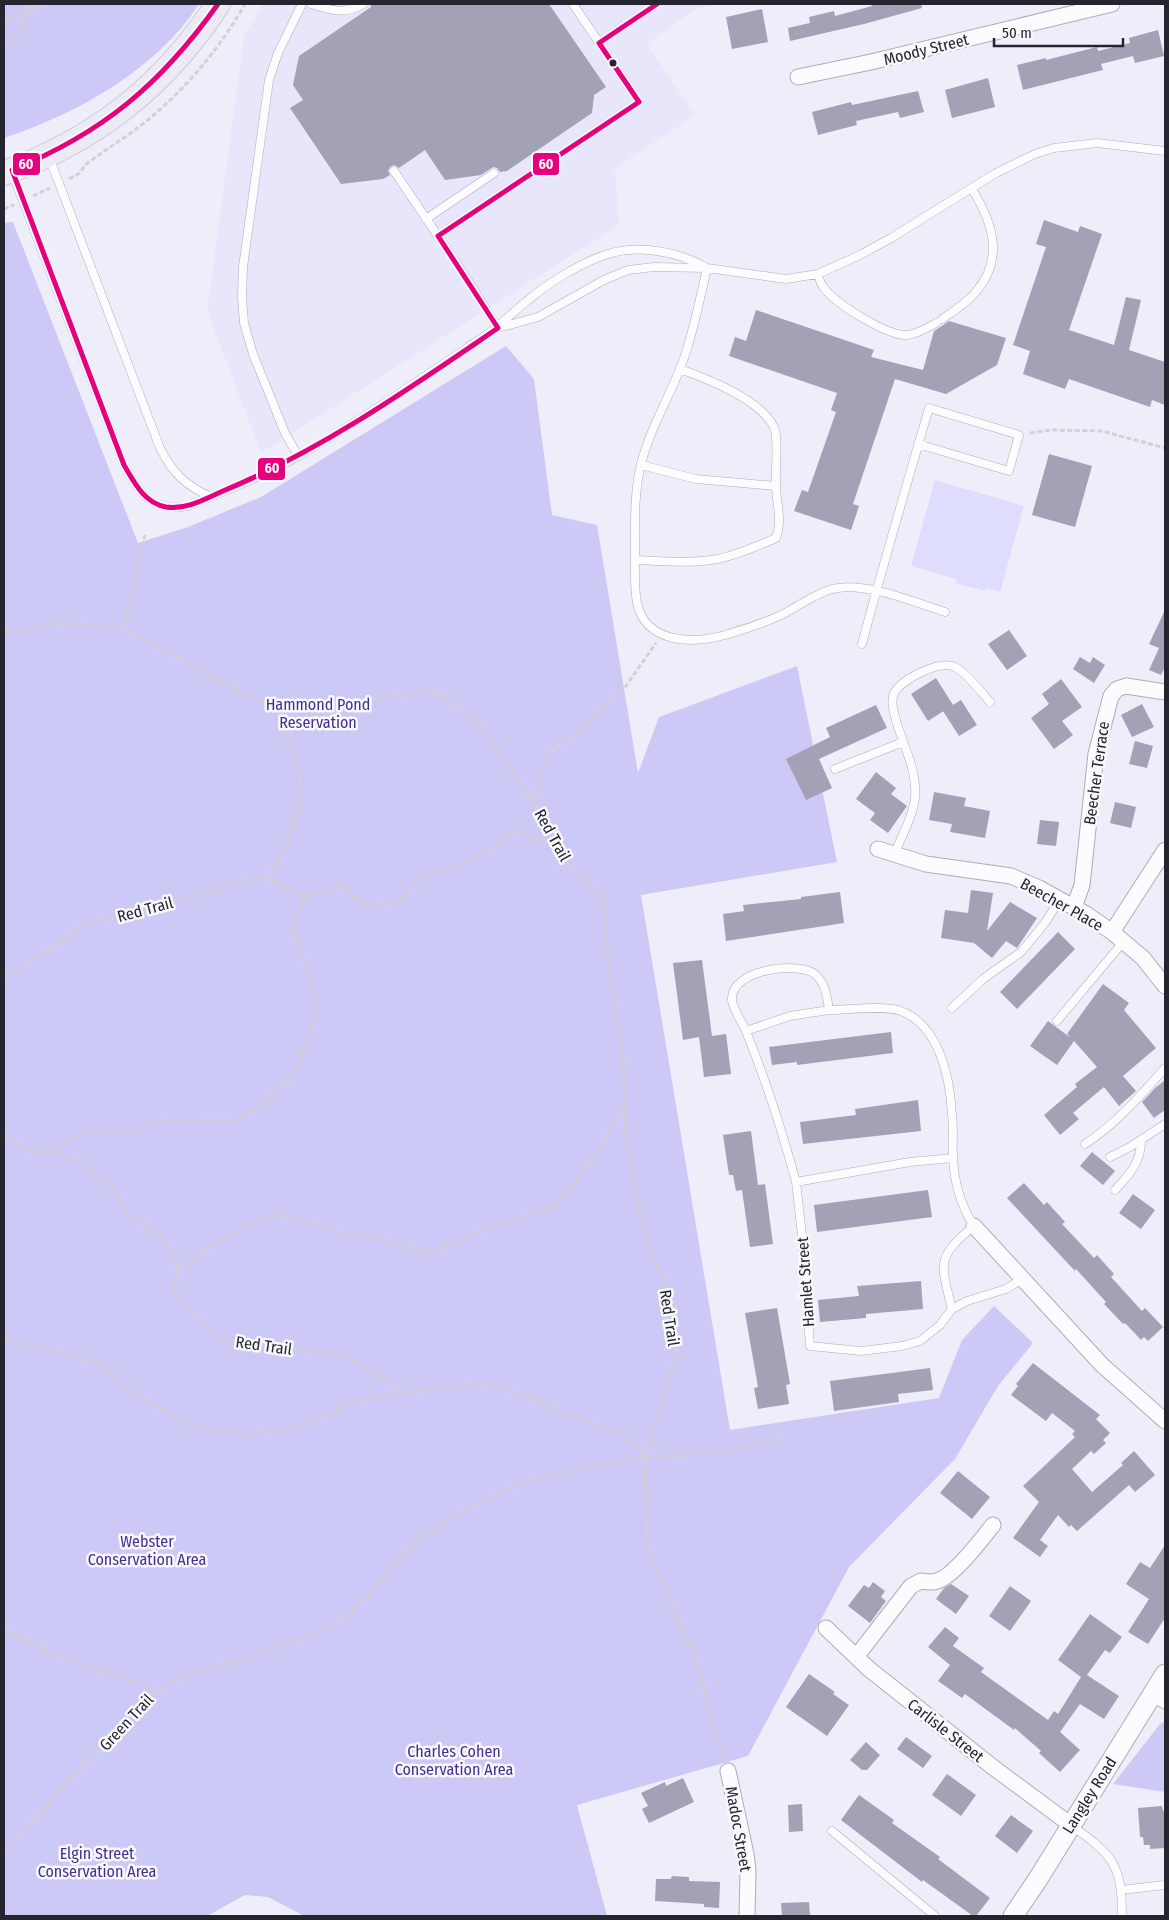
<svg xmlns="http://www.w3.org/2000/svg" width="1169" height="1920" font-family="'Fira Sans Condensed',sans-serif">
	<rect width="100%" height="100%" fill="#eeeefa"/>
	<path fill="#e7e6fb" d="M263,4H717L694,10L647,44L695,115L615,168L619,225L261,453L207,311L244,37Z"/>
	<path fill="#deddfd" d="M935,480L1024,506L1000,592L986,588L985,591L955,583L956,579L911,566Z"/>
	<path fill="#ccc9f6" d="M4,4H199C157,69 77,114 4,138Z
		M13,222L138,543L188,527L261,497L506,346L534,379L552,515L597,525L638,773L659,717L797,666L837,862L641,895L730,1430L939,1398L962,1340L994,1306L1033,1343L998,1386L955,1459L849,1567L748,1756L577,1805L607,1916H304L268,1897L245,1895L207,1916H4V223Z
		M1165,1721V1792L1113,1784L1160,1724Z"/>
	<path fill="#a3a1b6" d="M371,4H549L606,87L594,95L592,113L507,171L500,172L497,168L493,167L481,175L445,180L425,150L399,168L394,165L390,167L388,171L390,175L383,179L341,184L290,108L303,100L293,85L299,56L371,7Z
		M871,4H921L922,8L864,24L790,41L788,28L810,23L809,17L834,11L835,16L872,6Z
		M762,9L768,42L732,49L726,17Z
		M1158,30L1164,56L1135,63L1133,56L1101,64L1103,70L1023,90L1017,65L1046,58V60L1097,47L1098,51L1130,43L1129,38Z
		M988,78L995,107L952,118L945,90Z
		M918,91L924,112L900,118L898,112L856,121L857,125L818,135L812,112L851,102L852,105Z
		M1044,220L1078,232L1080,226L1102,234L1069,330L1114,345L1126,297L1141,300L1129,350L1165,362V405L1152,400L1150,407L1069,379L1065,389L1023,374L1030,351L1013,345L1046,247L1036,244Z
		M756,310L874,350L871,357L923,370L934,331L949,321L1006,338L997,365L946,394L895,379L853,504L859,506L851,530L794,511L802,490L808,492L836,412L831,410L837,393L729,356L735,337L746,341Z
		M1049,454L1092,466L1075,527L1032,515Z
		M1165,610V667L1161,675L1149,670L1159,648L1149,644Z
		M1009,630L1027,656L1007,670L988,644Z
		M1080,657L1090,663L1093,657L1105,665L1094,683L1073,669Z
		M936,678L953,705L928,721L911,694Z
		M1061,679L1082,707L1062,721L1073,735L1054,749L1031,718L1049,704L1042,694Z
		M961,700L977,725L959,736L943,711Z
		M1142,704L1154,727L1132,737L1121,715Z
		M876,705L887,728L819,759L832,788L806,800L786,759L830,737L826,728Z
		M1135,741L1153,746L1147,768L1129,764Z
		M876,772L896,788L891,794L907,806L888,833L870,820L875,813L856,799Z
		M934,792L966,798L964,806L990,811L985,838L950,832L952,824L929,820Z
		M1115,802L1136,807L1131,828L1110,823Z
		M1040,820L1059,822L1056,846L1037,844Z
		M971,890L993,893L987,931L1010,902L1037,918L1017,948L1006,941L992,958L974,943L941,938L945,910L968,913Z
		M840,892L844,923L726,941L723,914L744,911L743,905L801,899V897Z
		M1058,932L1075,949L1017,1009L1000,992Z
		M702,960L712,1036L726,1034L731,1074L704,1077L699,1037L683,1040L673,963Z
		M1103,984L1129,1003L1124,1010L1156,1048L1123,1076L1136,1091L1119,1106L1104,1087L1073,1113L1079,1119L1060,1135L1044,1115L1077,1087L1075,1084L1097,1067L1074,1041L1057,1065L1030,1046L1048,1021L1071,1038L1067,1034Z
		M891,1032L893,1053L797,1065V1062L772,1065L769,1047Z
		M1165,1080V1110L1154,1118L1142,1102L1155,1088Z
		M918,1100L921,1131L803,1144L800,1122L856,1115L855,1109Z
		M751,1131L758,1185L765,1184L773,1244L750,1247L742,1190L736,1191L733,1175H729L723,1135Z
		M1092,1152L1115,1171L1103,1185L1080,1166Z
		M1024,1183L1044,1205L1047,1202L1065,1222L1062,1224L1094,1258L1097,1255L1114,1274L1111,1277L1142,1311L1145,1308L1163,1327L1148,1341L1144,1337L1141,1340L1125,1323L1123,1324L1104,1304L1106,1302L1076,1269L1075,1271L1007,1198Z
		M928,1190L932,1217L817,1232L814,1205Z
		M1133,1194L1155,1210L1141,1229L1119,1213Z
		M921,1281L923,1309L866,1314V1318L820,1322L818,1300L859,1296L857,1286Z
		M777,1308L790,1384L786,1385L789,1404L758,1409L754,1388L758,1387L745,1313Z
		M1033,1363L1100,1415L1096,1419L1110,1433L1103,1440L1106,1443L1094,1454L1091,1451L1072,1469L1092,1492L1123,1465L1121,1463L1134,1451L1155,1475L1135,1492L1129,1485L1077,1531L1071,1525L1069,1527L1058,1515L1040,1540L1048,1546L1040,1557L1013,1538L1039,1502L1023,1486L1075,1437L1072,1434L1075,1431L1052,1413L1046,1421L1011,1395L1018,1386L1016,1384Z
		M930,1368L933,1390L898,1394L899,1402L834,1411L830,1381Z
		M958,1471L990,1497L972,1519L940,1493Z
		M1165,1545V1618L1148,1644L1128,1632L1149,1599L1126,1584L1140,1562L1150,1568Z
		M873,1582L885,1591L881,1597L886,1601L870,1623L848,1606L864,1585L869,1588Z
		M951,1584L969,1596L956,1614L936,1599L944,1588Z
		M1010,1586L1031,1601L1010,1631L989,1616Z
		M1090,1614L1122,1637L1110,1653L1105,1650L1087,1675L1119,1696L1104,1719L1080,1704L1060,1732L1080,1750L1060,1772L1039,1753L1041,1751L1015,1728L1014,1730L965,1694L962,1698L938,1681L950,1665L928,1647L945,1627L959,1638L953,1646L984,1668L981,1672L1048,1720L1054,1711L1058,1714L1081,1677L1058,1660Z
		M809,1674L835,1692L833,1694L849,1705L827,1736L786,1707Z
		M906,1737L932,1756L923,1768L897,1749Z
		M866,1742L880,1755L867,1770H862L850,1760Z
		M947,1774L976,1795L961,1816L932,1795Z
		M683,1778L694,1802L649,1823L642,1809L648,1806L641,1793L665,1782L666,1786Z
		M859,1795L894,1820L892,1823L940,1857L938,1859L990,1898L976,1916H973L923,1880L922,1882L841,1820Z
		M802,1804L803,1831L789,1832L788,1805Z
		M1162,1806L1163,1811L1165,1810V1848L1150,1849V1845H1144L1143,1837H1140L1138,1808Z
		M1011,1815L1033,1831L1017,1853L995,1836Z
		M672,1876L689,1877V1881L720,1882L719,1908L704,1907V1904L655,1901L656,1879H671Z
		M809,1902L810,1916H782L781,1903Z"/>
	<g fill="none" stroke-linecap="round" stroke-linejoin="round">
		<defs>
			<path id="service" d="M311,4C330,10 345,15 363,4
				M599,43L657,4
				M49,157L160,448C172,472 186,487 212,497
				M394,171L467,279L498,328
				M12,172L124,465C140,494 152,513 188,506C224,492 261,476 295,458C361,421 424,377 486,335C501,325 513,312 527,301C548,283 582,262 608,254C639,244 680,252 707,268
				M426,219L494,173
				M438,236L639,102L573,4
				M818,274C819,279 820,283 824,288C836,304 887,336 907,335C918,334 927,328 936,323
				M942,319C953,312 966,303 975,293C1005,259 993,223 972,189
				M498,328L538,317L604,280L628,270L654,267L705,268
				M298,456L285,433L253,354L244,323L242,297L243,267L269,80L278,53L302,4
				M641,465L696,479L776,486
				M635,560C662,561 690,564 717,559C738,555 757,546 776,538C783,520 776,503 776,485C775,471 779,438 774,427C760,399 708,379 680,369
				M945,612C913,602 866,581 832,589C815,594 800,605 785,613C766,623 745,629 725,635C693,644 646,644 637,603C634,587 635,567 635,550C635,522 634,492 641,464C651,424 675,389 687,349C695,323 701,295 707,268L786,279L818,274L862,254L891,238L996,173L1035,154L1054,148L1097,143L1165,151
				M862,644C883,565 906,487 929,408L1019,435L1009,471L918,444
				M835,769L903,742
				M894,855C901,837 913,817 915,797C918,767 898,737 893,708C892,703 892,698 894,693C902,679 939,660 955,667C966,672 981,692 990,702
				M952,1008L983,979L1021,952L1045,923L1060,899
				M829,1010L790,1016L746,1031C743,1024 732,1007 732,1000C730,968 802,961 816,975C826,985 827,997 829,1010C847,1010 884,1005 901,1011C940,1026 950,1078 952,1115C954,1129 952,1143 953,1157C954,1181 961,1206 974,1226C935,1258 941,1264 952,1309
				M1057,1021L1124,941
				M746,1031C766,1081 782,1130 796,1182L910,1162L953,1158
				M1085,1144C1116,1124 1141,1095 1165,1068
				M1110,1157L1130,1147L1165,1124
				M796,1182L802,1235L810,1346L861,1351L902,1346L920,1341L940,1325L952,1309L967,1301L1006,1289L1022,1279
				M1115,1190C1129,1175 1141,1163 1141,1141
				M1072,1826C1113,1855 1122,1865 1122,1916
				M832,1831L935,1916
				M1121,1890L1165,1885"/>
			<path id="minor" d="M798,77L871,62L1112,4
				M878,849L926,864L1011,876L1039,888L1086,914L1112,932L1143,958L1165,986
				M1074,907L1082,885L1096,754L1111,696L1117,689L1126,686L1165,692
				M1112,932L1165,850
				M974,1226L1102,1365L1165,1421
				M826,1628L869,1669L994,1768L1071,1825
				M856,1657L911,1586L921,1581C927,1582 932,1583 937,1581C953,1577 982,1539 993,1525
				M1153,1693L1165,1701
				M728,1771L746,1854L748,1871L747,1916"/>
			<path id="tertiary" d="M1013,1916L1038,1879L1165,1674"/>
			<path id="primary" d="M4,173C96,140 164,86 218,4"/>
		</defs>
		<use href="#service" stroke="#adadb7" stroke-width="9"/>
		<use href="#minor" stroke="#adadb7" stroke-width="17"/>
		<use href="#tertiary" stroke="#adadb7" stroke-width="21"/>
		<use href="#primary" stroke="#cdcdd4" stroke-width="26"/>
		<path stroke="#d1d1d6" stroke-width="3" stroke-dasharray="5 2.5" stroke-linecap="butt" d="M4,23L33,7L45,4
			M4,45L18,31L33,7
			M69,179L80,173L85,165C101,153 118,142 135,130C179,97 218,52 245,4
			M33,196L50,188
			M4,209L14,205
			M1030,433L1051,430L1102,431L1165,448
			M124,627L145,535
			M4,629L22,631L54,623L124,627L167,653L262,702L275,707L328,713L360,702L433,691L471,715L534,801L567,863L603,896L608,962L623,1054L626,1139L644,1234L665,1281L677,1352L645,1457L647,1549L693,1652L724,1756
			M534,800L547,755L596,715L626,686L656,643
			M268,879L288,841L301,795L300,774L275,707
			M4,980L5,977L26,965L87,923L139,913L254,878L268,879L305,897L339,885L369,907L400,901L419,878L470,861L515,831L559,848
			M4,1134L27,1151L62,1154L82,1165L114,1189L127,1213L144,1224L166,1243L177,1262V1275L173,1289L177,1298L189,1306L194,1314L223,1340L346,1356L405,1393
			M44,1153L82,1131H126L169,1120L232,1121L261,1106L294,1075L317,1010L302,951L291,930L305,897
			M177,1275L217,1241L250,1223L268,1216L289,1215L342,1234L381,1238L426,1254L494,1226L556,1206L591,1160L625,1109
			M4,1338L102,1364L129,1390L186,1424L245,1435L302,1426L350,1403L377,1396L483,1383L533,1399L564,1413L623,1434L645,1456
			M4,1628L31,1644L79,1663L156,1690
			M4,1852L31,1825L56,1794L156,1690L207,1667L233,1663L320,1632L340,1621L366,1597L418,1539L481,1501L521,1484L564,1472L645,1457L704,1454L778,1439"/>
		<use href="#service" stroke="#fcfcfe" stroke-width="8"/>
		<use href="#minor" stroke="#fcfcfe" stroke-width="15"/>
		<use href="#tertiary" stroke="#fcfcfe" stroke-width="19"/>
		<use href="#primary" stroke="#ecebf5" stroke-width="24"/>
		<defs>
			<path id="bus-1" d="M218,4C161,84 103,133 12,170L124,465C134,482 144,503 166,507C186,510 205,499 223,491C322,450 410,388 498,328L438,236L639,102L599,43L657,4"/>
		</defs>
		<use href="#bus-1" stroke="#f8f8fd" stroke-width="9"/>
		<use href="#bus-1" stroke="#e5007d" stroke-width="5"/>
	</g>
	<circle fill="#26252f" stroke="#f8f8fd" stroke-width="2" cx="613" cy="63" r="4.5"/>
	<g text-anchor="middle" stroke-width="5" stroke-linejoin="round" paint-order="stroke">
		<g font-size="16" fill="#26252f" stroke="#f8f8fd">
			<text transform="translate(926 49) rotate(-14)" y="6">Moody Street</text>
			<text transform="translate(1096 773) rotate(-82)" y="6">Beecher Terrace</text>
			<text transform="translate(553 835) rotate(61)" y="6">Red Trail</text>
			<text transform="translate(1062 904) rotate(29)" y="6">Beecher Place</text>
			<text transform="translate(145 909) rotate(-15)" y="6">Red Trail</text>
			<text transform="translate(805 1282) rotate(-94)" y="6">Hamlet Street</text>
			<text transform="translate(670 1318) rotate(81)" y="6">Red Trail</text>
			<text transform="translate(264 1345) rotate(8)" y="6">Red Trail</text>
			<text transform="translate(126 1722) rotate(-47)" y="6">Green Trail</text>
			<text transform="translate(946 1730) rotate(38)" y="6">Carlisle Street</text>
			<text transform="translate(1089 1795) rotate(-58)" y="6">Langley Road</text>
			<text transform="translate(739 1829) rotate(80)" y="6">Madoc Street</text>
		</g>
		<g font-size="16" fill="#452e92" stroke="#f8f8fd">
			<text x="318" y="710">Hammond Pond<tspan x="318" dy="18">Reservation</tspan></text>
			<text x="147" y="1547">Webster<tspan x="147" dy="18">Conservation Area</tspan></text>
			<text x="454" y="1757">Charles Cohen<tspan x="454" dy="18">Conservation Area</tspan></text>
			<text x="97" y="1859">Elgin Street<tspan x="97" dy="18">Conservation Area</tspan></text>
		</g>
	</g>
	<g stroke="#f8f8fd" stroke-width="2">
		<rect x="12" y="152" width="29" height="24" rx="5" fill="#e5007d"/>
		<rect x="532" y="152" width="28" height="24" rx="5" fill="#e5007d"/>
		<rect x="257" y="457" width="29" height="24" rx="5" fill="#e5007d"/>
	</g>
	<g font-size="14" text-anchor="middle" font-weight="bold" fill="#fff">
		<text x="26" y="169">60</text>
		<text x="546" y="169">60</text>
		<text x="272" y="473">60</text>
	</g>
	<rect width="1169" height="1920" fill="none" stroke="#26252f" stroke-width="10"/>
	<path d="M994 38v8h129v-8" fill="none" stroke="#26252f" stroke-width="2.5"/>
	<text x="1002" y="38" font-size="15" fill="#26252f" stroke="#f8f8fd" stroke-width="4" paint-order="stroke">50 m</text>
</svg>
